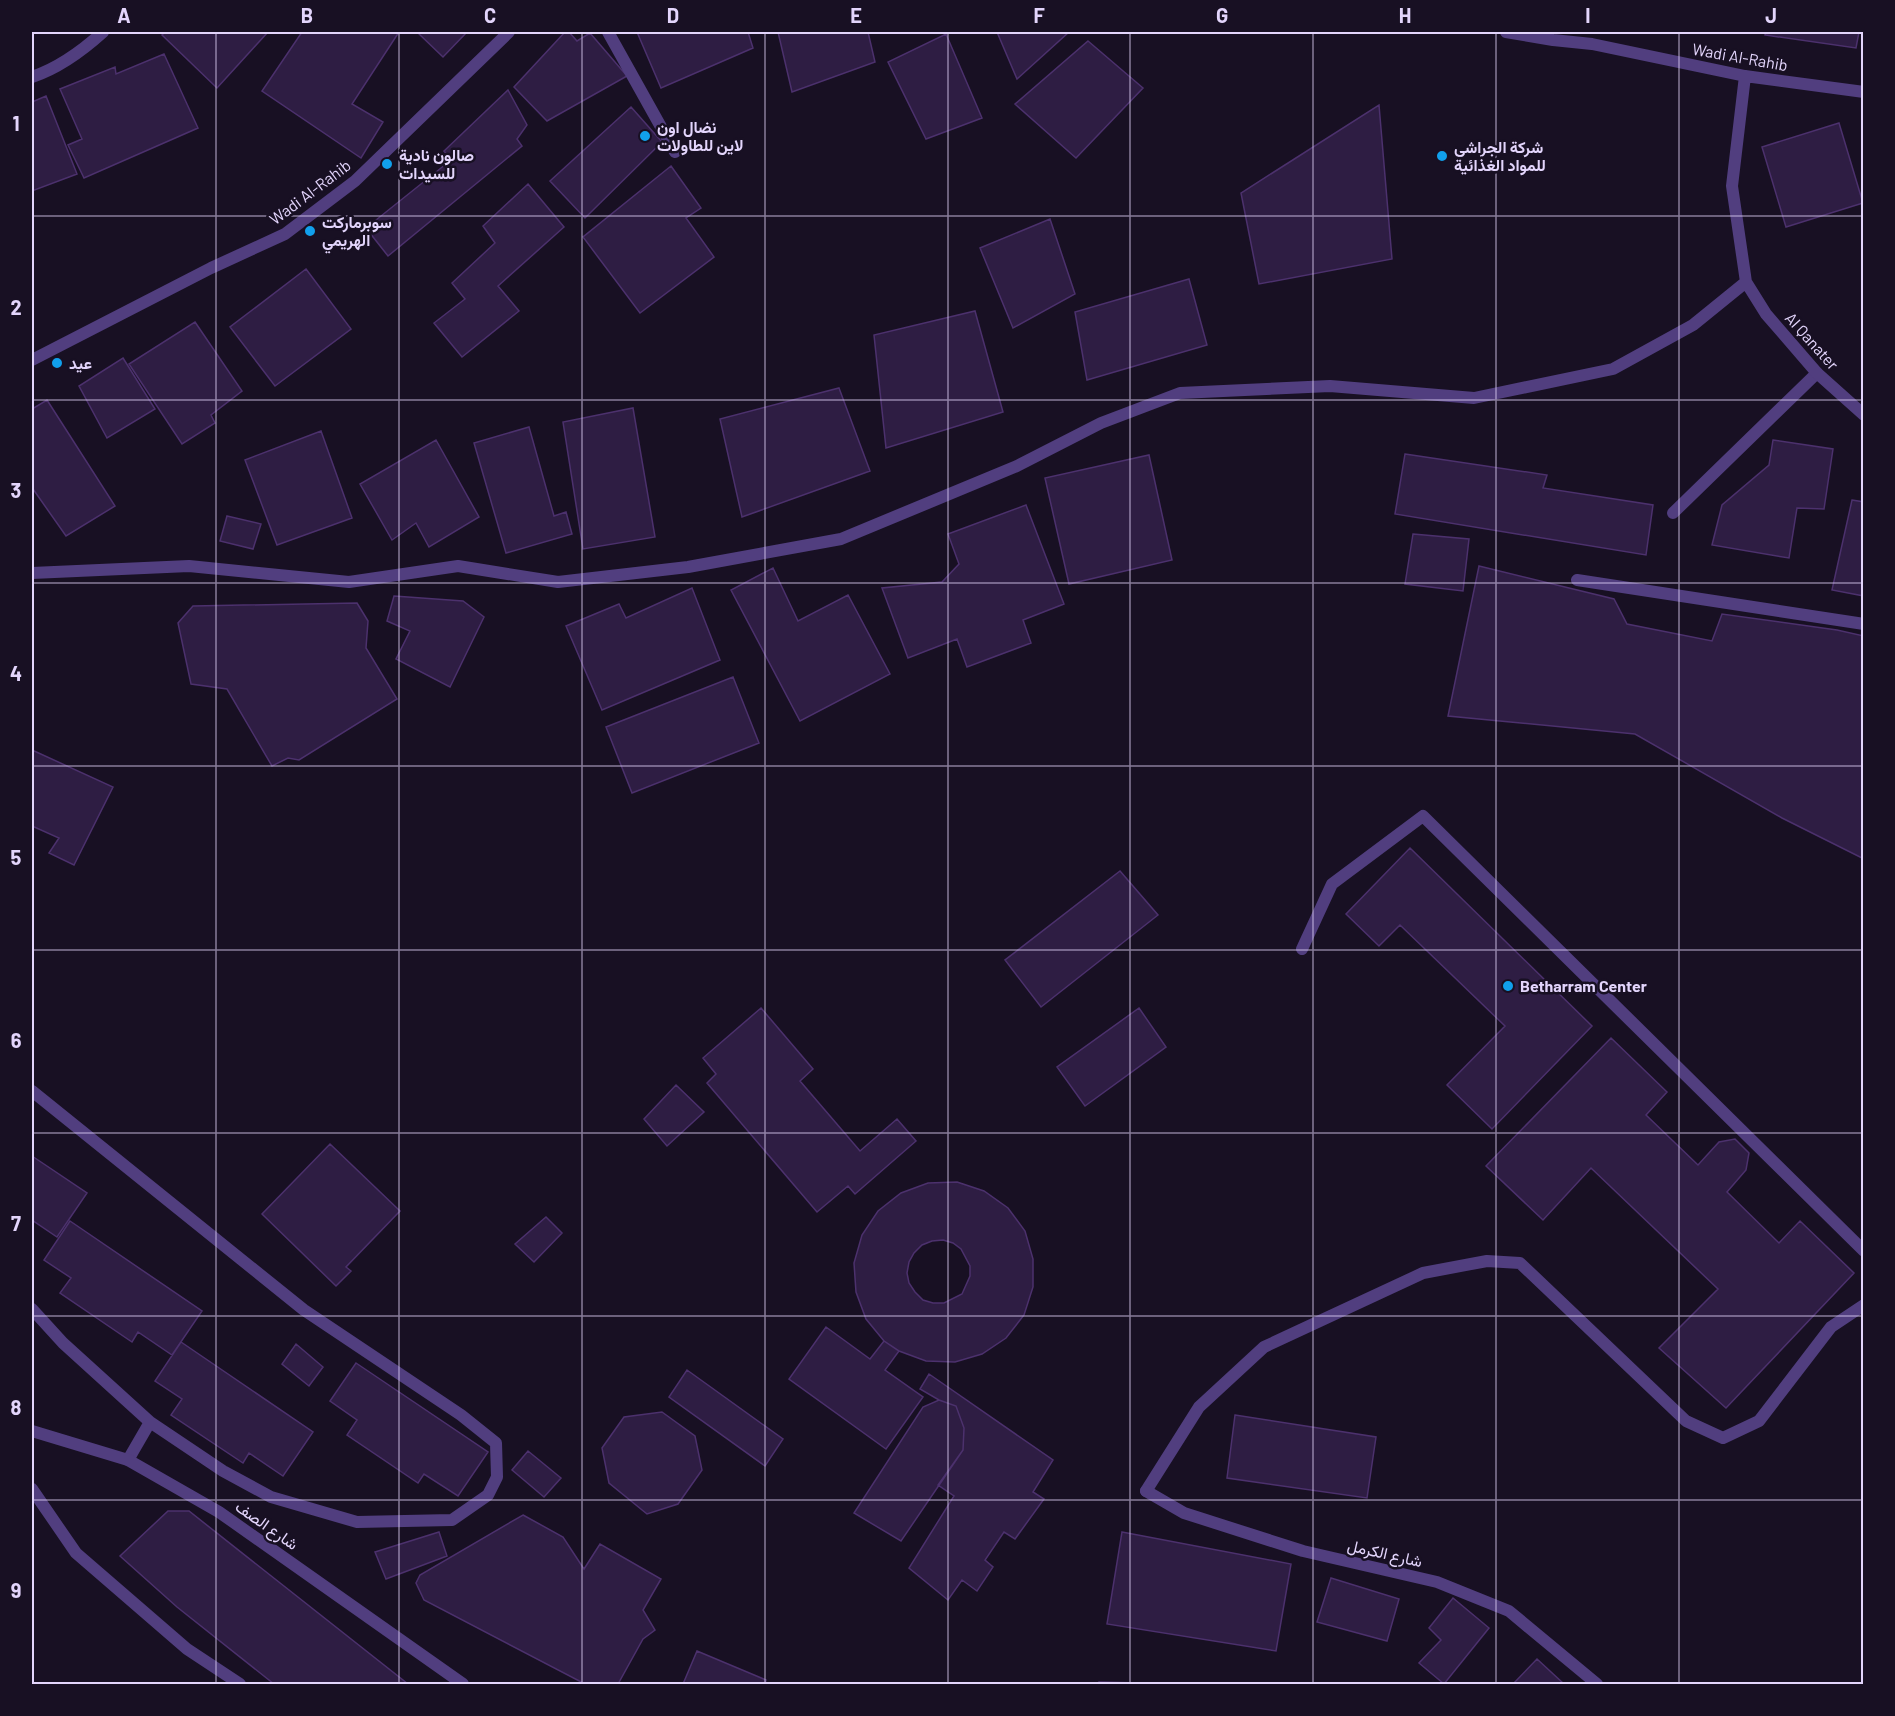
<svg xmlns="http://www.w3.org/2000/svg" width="1895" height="1716" font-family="Barlow,Vazirmatn,sans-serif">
	<rect width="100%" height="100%" fill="#181023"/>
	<path fill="#2e1d43" stroke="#4c316d" stroke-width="1.5" fill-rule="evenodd" d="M165,32H268L217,88L162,35Z
		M302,32H399L352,104L383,122L361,158L262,91Z
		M417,32H467L443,57Z
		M565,32H569L577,41L590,33L627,76L547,121L514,87Z
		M637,32H748L753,48L661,88Z
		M778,32H868L875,62L792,92Z
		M997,32H1069L1017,79Z
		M1766,32H1859L1856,48L1765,35Z
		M946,34L982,118L926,139L888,62Z
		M1088,41L1143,88L1076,158L1015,104Z
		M164,54L198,128L84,178L68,145L82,139L60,89L115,67L116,74Z
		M508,90L527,125L517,139L522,146L388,256L366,228L451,160L444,151Z
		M46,96L77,174L32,191V102Z
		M1379,105L1392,259L1259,284L1241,193Z
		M631,107L662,142L585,218L550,181Z
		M1839,123L1863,203L1786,227L1762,147Z
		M671,166L701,208L686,218L714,257L640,313L583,237Z
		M528,184L564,227L498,286L519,311L462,357L434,323L465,299L452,283L495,243L483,226Z
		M1050,219L1075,294L1013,328L980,248Z
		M306,269L351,329L275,386L230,327Z
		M1189,279L1207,345L1087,380L1075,312Z
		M975,311L1003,412L886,448L874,335Z
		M195,322L242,391L211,415L215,423L182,444L129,364Z
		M123,358L155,409L107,438L79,386Z
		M839,388L870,471L742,517L720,419Z
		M47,400L115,506L66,536L33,489L32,490V409Z
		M633,408L655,537L583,549L563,422Z
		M529,427L554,516L566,512L572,534L506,553L474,443Z
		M321,431L352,518L277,545L245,460Z
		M436,440L479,517L429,547L416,523L392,540L360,484Z
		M1773,440L1833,449L1824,509L1797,508L1789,558L1712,545L1722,505L1769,465Z
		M1405,454L1547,475L1543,488L1653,505L1646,555L1395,514Z
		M1149,455L1172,560L1069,584L1045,478Z
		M1852,500L1864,502V596L1832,590Z
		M1026,505L1064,604L1023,620L1031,643L967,667L957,639L908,658L882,588L942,582L959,564L948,534Z
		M227,516L261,524L253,549L220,541Z
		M1413,534L1469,539L1463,591L1405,584Z
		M1479,566L1614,599L1627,624L1712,641L1722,614L1837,630L1864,636V859L1782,818L1635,734L1448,716Z
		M773,568L798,621L848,595L890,674L800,721L731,590Z
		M692,588L720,660L602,710L566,626L619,604L626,618Z
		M394,596L463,601L484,617L450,687L396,659L410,631L387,621Z
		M357,603L368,621L366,648L397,699L299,760L288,758L272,766L227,689L191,684L178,623L193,606Z
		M733,677L759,743L632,793L606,727Z
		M32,750L113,787L74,865L49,853L59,838L32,826Z
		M1410,848L1592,1026L1492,1129L1447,1085L1505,1026L1400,925L1379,946L1346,914Z
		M1120,871L1158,915L1041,1007L1005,960Z
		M761,1008L813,1069L800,1081L860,1151L897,1119L916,1141L855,1194L848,1186L817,1212L707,1083L716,1074L703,1058Z
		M1139,1008L1166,1047L1085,1106L1057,1067Z
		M1611,1038L1667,1092L1646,1115L1698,1165L1719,1142L1735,1139L1749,1153L1746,1170L1727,1192L1779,1243L1800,1221L1854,1273L1726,1408L1659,1348L1718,1289L1591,1168L1543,1220L1486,1166Z
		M676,1085L704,1112L667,1146L644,1119Z
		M330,1144L400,1211L346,1267L351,1271L336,1286L262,1214Z
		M32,1156L87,1193L57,1237L32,1220Z
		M957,1182L984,1191L1008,1208L1025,1231L1033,1259V1287L1024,1315L1006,1338L982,1354L955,1362L926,1361L899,1351L884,1341L866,1319L856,1292L854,1263L862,1235L878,1211L901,1193L928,1183ZM943,1240L953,1243L961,1249L970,1266V1276L962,1294L944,1303H933L923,1300L915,1292L909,1283L907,1273L909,1262L914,1253L922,1245L932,1241Z
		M546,1217L562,1233L534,1262L515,1244Z
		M70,1221L202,1311L172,1355L138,1332L132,1342L60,1293L71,1278L44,1260Z
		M826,1327L870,1359L884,1341L899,1351L885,1370L923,1397L886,1449L789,1379Z
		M181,1342L313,1432L283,1476L249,1453L243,1463L171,1415L182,1399L155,1381Z
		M296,1344L323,1367L309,1386L282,1364Z
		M356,1363L488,1452L458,1496L424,1474L418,1483L347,1435L357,1420L330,1401Z
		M687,1370L783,1439L765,1466L669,1397Z
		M929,1374L1053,1460L1033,1492L1044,1499L1015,1539L1004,1532L985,1560L993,1567L977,1591L962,1580L948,1600L909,1568L954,1496L938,1485L963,1450L964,1428L956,1406L939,1400L920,1389Z
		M939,1400L956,1406L964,1428L963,1450L901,1541L854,1513L923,1407Z
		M662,1412L695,1436L702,1470L678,1504L647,1514L609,1483L602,1448L624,1417Z
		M1235,1415L1376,1437L1367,1498L1227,1478Z
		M528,1451L561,1478L544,1497L512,1470Z
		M168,1511H189L408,1684H274L177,1607L120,1556Z
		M523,1515L563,1537L584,1569L600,1544L661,1579L643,1610L655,1630L643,1639L618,1684H585L424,1600L416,1583L420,1575Z
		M439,1532L447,1556L386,1579L375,1552Z
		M1122,1532L1291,1564L1276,1651L1107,1624Z
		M1331,1578L1399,1599L1387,1641L1317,1622Z
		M1453,1598L1489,1628L1444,1684L1419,1663L1441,1640L1429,1628Z
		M697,1651L766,1680L765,1684H683Z
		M1537,1659L1564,1684H1513Z
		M1099,1682L1182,1684H1099Z"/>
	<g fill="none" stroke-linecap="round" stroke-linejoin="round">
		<path stroke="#513e7f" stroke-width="12" d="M608,32L675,152
			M1673,513L1817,373
			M1302,949L1332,884L1423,816L1864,1251
			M32,1091L304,1310L461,1415L496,1443L497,1477L488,1495L452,1520L357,1522L271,1497L223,1471L150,1422L63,1343L32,1309
			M128,1460L150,1422
			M1146,1491L1199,1407L1264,1347L1423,1273L1487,1261L1520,1263L1686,1421L1723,1438L1759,1421L1831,1327L1864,1305"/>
		<path stroke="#513e7f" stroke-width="12" d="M1506,32L1553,40L1592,44L1745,76L1864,92
			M1745,76L1732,186L1746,282L1766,314L1817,373L1864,415
			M32,77C59,68 82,51 103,32
			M32,360L211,268L285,234L355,181L509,32
			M32,573L189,566L349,582L458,566L558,582L688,567L841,539L1017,466L1101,423L1180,393L1330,386L1474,398L1613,369L1693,325L1746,282
			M1577,580L1864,624
			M32,1431L128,1460L219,1512L463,1684
			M32,1489L76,1553L187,1649L240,1684
			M1146,1491L1184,1513L1303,1551L1437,1582L1509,1611L1597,1684"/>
	</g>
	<path fill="none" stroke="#e3d5fc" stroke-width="1.5" stroke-opacity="0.55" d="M216,32V1684M399,32V1684M582,32V1684M765,32V1684M948,32V1684M1130,32V1684M1313,32V1684M1496,32V1684M1679,32V1684M32,216H1864M32,400H1864M32,583H1864M32,766H1864M32,950H1864M32,1133H1864M32,1316H1864M32,1500H1864"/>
	<g fill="#11a0ec" stroke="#181023" stroke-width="2">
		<circle cx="645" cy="136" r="6"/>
		<circle cx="1442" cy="156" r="6"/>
		<circle cx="387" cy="164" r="6"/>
		<circle cx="310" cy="231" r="6"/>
		<circle cx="57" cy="363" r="6"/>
		<circle cx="1508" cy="986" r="6"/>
	</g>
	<g text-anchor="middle" stroke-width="5" stroke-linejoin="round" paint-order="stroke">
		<g font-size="16" fill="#e3d5fc" stroke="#181023">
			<text transform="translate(1740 57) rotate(10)" y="6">Wadi Al-Rahib</text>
			<text transform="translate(310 192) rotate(-37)" y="6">Wadi Al-Rahib</text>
			<text transform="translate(1812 341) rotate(48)" y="6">Al Qanater</text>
			<text transform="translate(267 1525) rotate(35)" y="6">شارع الصف</text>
			<text transform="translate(1385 1553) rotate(13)" y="6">شارع الكرمل</text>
		</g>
		<g font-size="16" font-weight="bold" fill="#e3d5fc" stroke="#181023" text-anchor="start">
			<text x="657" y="133">نضال اون<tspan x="657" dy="18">لاين للطاولات</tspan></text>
			<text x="1454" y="153">شركة الجراشي<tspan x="1454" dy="18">للمواد الغذائية</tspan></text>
			<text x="399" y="161">صالون نادية<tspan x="399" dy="18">للسيدات</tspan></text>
			<text x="322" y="228">سوبرماركت<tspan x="322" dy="18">الهريمي</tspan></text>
			<text x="69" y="369">عيد</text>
			<text x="1520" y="992">Betharram Center</text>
		</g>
	</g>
	<rect width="1895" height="1716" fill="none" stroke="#181023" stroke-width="66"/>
	<rect x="33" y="33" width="1829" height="1650" fill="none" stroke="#e3d5fc" stroke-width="2"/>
	<g font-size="20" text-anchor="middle" font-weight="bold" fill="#e3d5fc">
		<text x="124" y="23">A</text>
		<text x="307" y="23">B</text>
		<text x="490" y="23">C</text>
		<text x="673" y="23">D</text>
		<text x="856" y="23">E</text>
		<text x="1039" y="23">F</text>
		<text x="1222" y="23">G</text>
		<text x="1405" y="23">H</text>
		<text x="1588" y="23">I</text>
		<text x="1771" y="23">J</text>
		<text x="16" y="131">1</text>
		<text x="16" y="315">2</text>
		<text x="16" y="498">3</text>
		<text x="16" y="681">4</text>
		<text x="16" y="865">5</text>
		<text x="16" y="1048">6</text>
		<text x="16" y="1231">7</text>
		<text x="16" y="1415">8</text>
		<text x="16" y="1598">9</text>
	</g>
</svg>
